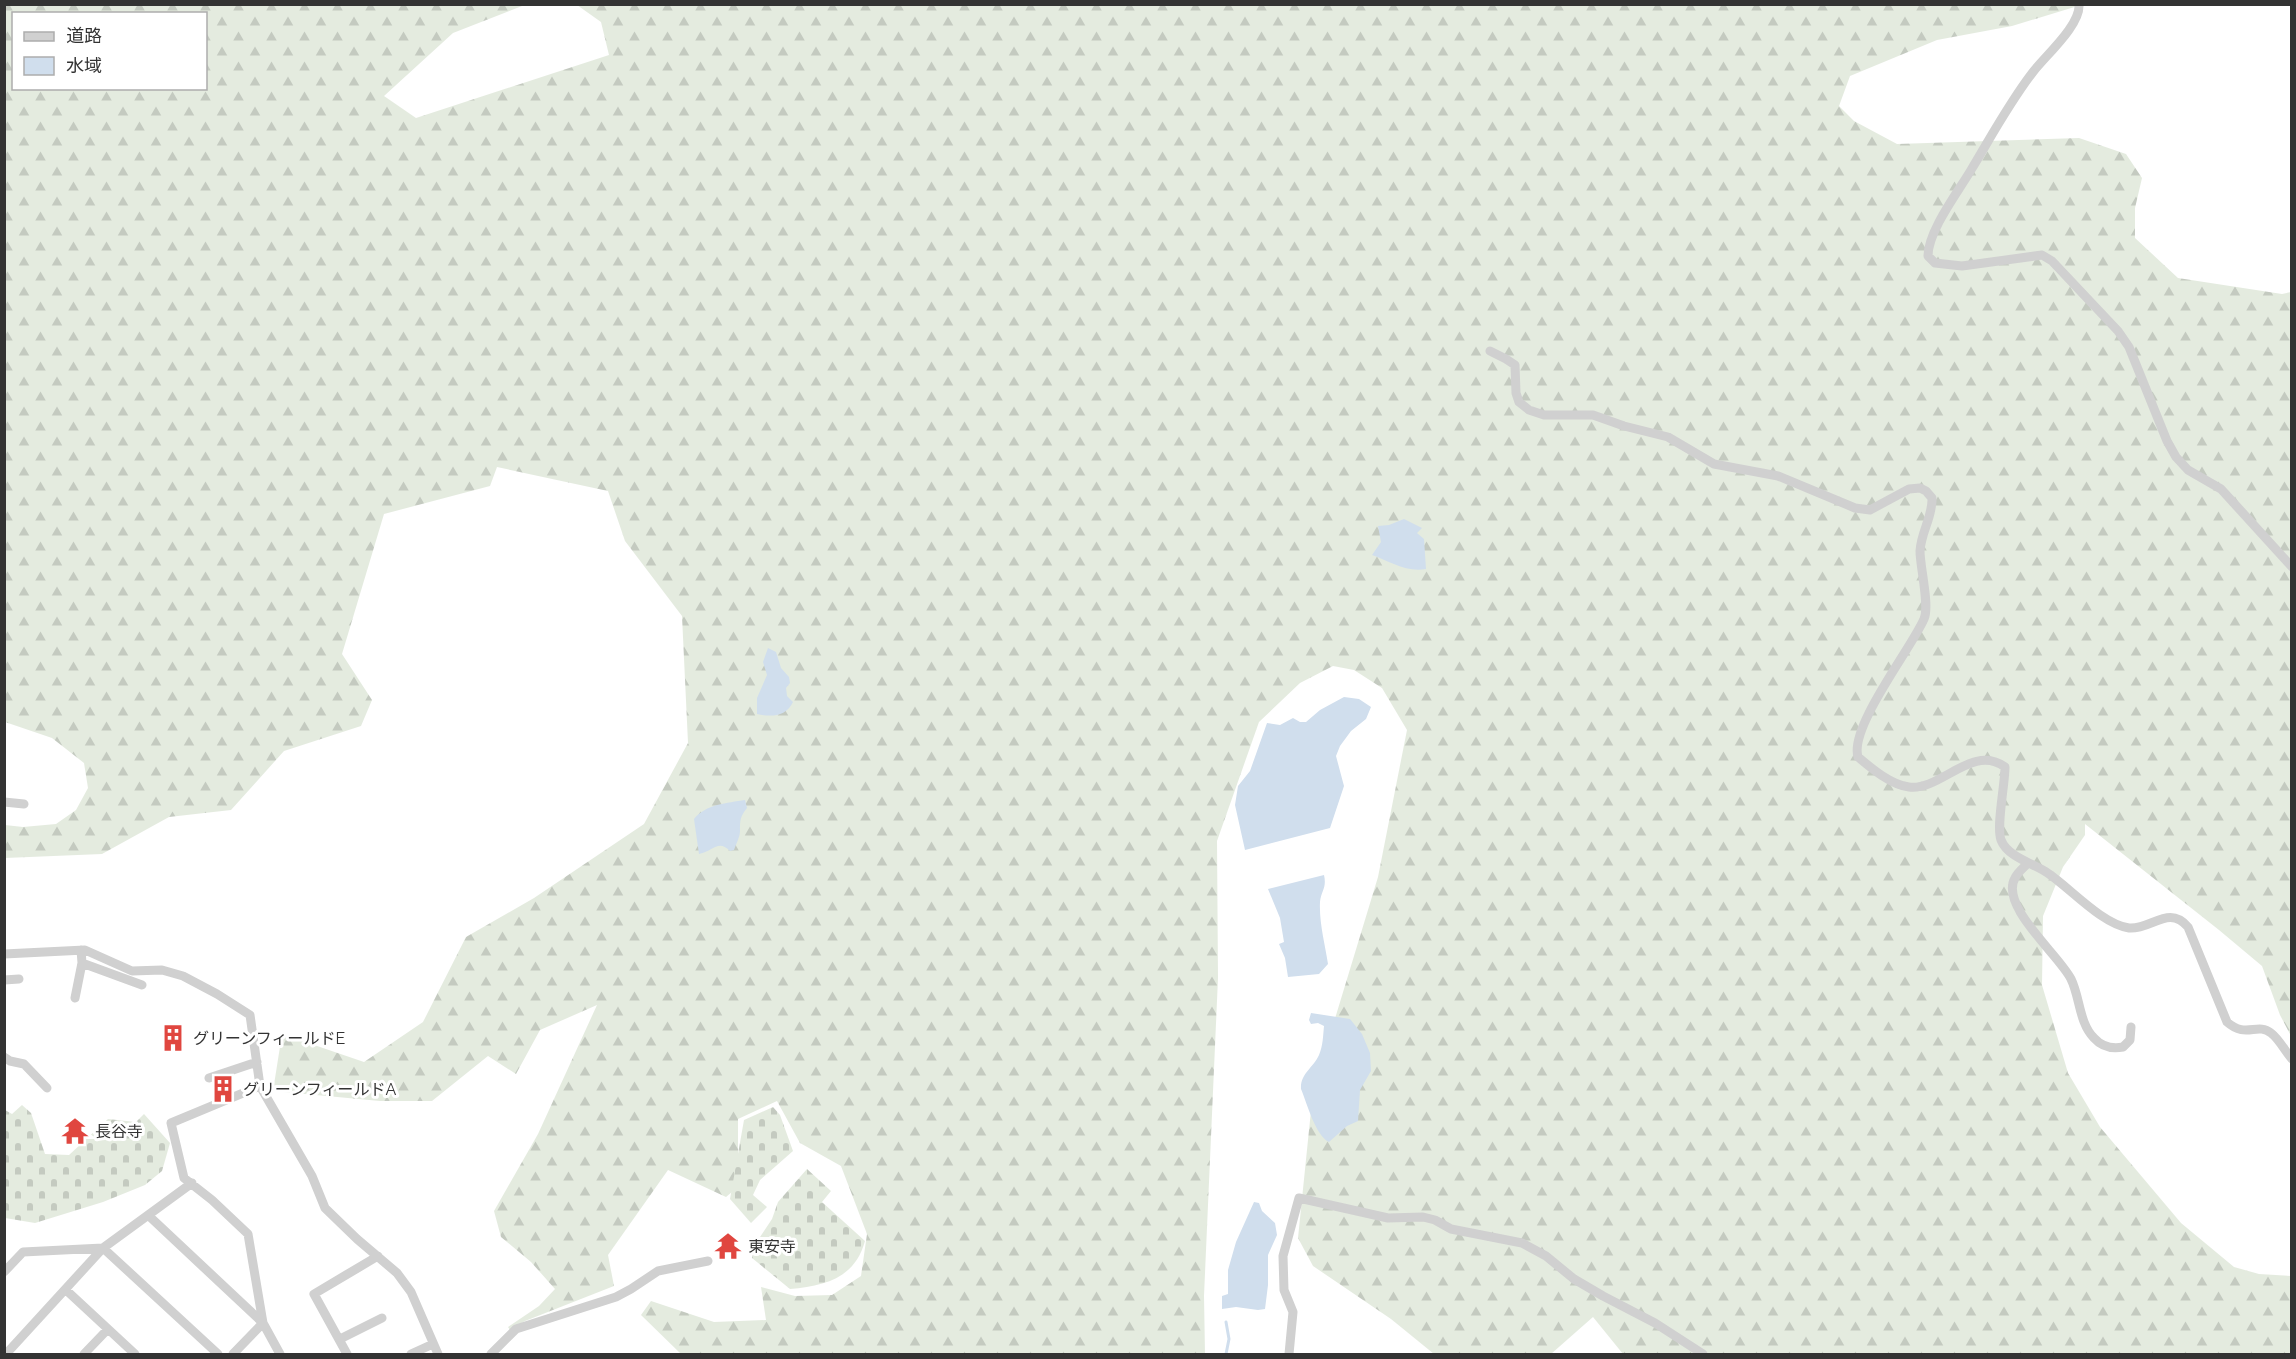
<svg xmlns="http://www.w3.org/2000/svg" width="2296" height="1359" font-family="Raleway,'Noto Sans JP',sans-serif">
	<defs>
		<pattern id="forest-firs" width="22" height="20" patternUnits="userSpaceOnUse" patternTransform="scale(1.5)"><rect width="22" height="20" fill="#e4ebdf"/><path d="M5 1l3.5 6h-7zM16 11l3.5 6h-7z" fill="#c4cac0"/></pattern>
		<pattern id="cemetery-stones" width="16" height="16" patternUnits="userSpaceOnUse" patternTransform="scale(1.5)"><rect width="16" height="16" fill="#e4ebdf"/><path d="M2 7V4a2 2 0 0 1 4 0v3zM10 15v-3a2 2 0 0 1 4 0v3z" fill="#c4cac0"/></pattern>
	</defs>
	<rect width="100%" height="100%" fill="#fff"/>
	<path fill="url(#forest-firs)" fill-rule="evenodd" d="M5,5H541L522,6L453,33L384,96L416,118L609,55L601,22L577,5H2081L2012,26L1937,40L1850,76L1839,106L1854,121L1897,144L2079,138L2126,154L2142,178L2135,208V238L2178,278L2282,294L2291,292V1036L2280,1015L2262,966L2219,930L2085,824V835L2063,867L2043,916L2042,985L2068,1073L2100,1127L2181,1223L2234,1267L2259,1274L2291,1276V1354H1623L1593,1317L1551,1354H1434L1391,1319L1313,1266L1298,1238L1313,1091L1378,877L1407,730L1382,688L1354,670L1333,666L1300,683L1259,722L1217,841L1218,978L1204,1296L1205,1354H681L641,1315L651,1301L714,1322L766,1320L761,1287L795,1296L832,1295L861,1276L867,1234L841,1166L800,1143L777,1101L738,1119V1187L726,1197L668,1170L608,1255L614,1286L525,1321L510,1330L508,1327L539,1306L555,1289L531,1262L501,1237L494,1211L538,1134L597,1005L540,1030L516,1074L488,1056L432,1101H380L273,1091L282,1034L364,1062L423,1022L466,937L534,898L644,824L688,743L682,616L625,541L608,491L497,467L490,486L384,514L342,654L372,700L361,726L284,751L231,810L169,817L102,854L5,858V825L23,827L56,824L76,810L88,788L84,763L52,738L5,722ZM14,14H206V88H14Z"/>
	<path fill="url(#cemetery-stones)" d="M22,1105L31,1113L45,1154L69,1155L108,1119L136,1122L144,1114L170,1143L162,1171L145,1185L103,1202L35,1223L5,1218V1110L12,1114Z
		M773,1107L780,1115L793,1151L760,1180L753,1195L767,1207L751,1223L730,1199L744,1120Z
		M807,1169L831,1191L822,1202L865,1241C855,1278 825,1286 790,1289L752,1258L756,1243L772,1219L778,1202Z"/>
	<path fill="#d0deed" d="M1404,519L1422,528L1417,533L1424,539L1426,569C1407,573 1389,561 1372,555L1381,542L1378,526L1389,525Z
		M768,648L776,652L781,668L789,677L790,683L786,688L787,696L793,702C786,717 771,717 757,714V698L767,675L763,662Z
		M1344,697L1359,699L1371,707L1366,719L1351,731L1340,746L1336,756L1344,786L1330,828L1245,850L1235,805L1238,786L1250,771L1267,723L1280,725L1293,718L1300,722H1306L1320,710Z
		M745,800L747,808C740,817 740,820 740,831C740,837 736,844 734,850L730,851C718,839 714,851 699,854L694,819C706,804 727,803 745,800Z
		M1324,875C1327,888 1321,891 1320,902C1319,923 1325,944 1328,964L1319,974L1288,977L1285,958L1279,944L1284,942L1280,918L1268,889Z
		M1311,1013L1350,1019L1362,1034L1370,1053L1371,1071L1360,1090L1358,1121L1347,1126L1329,1142C1315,1135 1307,1103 1301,1089C1300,1074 1313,1068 1319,1055C1323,1046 1323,1036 1324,1026L1318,1023L1311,1024L1309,1020Z
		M1254,1202L1259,1203L1262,1211L1275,1223L1277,1235L1268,1255V1285L1265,1309L1258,1310L1236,1307L1222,1309V1296L1228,1294V1270L1236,1242Z"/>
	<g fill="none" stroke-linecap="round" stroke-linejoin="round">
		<path stroke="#d0deed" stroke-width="3" d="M1226,1354L1229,1339L1226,1322"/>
		<path stroke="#d0d0d0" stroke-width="9" d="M2079,4C2081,25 2045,56 2033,72C2009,103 1991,137 1971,170C1958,192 1928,231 1928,256L1935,263L1962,266L2042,255L2052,261L2118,331L2129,347L2167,441L2176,457L2188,470L2221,489L2292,567
			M1490,351L1506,359L1515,365L1516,393L1519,402L1529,410L1544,415H1593L1624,426L1668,437L1714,464L1778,476L1855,508L1870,510L1909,489L1920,488L1926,491L1932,498C1933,516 1921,532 1920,551C1920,567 1930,606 1924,619C1911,649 1849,727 1858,757C1871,768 1891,785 1909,787C1941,791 1972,743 2005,767C2005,785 1996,826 2001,840C2008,858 2036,864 2049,874C2071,889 2102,924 2129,928C2151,930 2169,904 2188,927L2227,1022C2246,1039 2257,1022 2271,1033C2279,1039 2285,1051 2292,1059
			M4,802L24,804
			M2027,864C2023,868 2017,873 2015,878C1999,906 2060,956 2071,979C2080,997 2079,1023 2094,1038C2102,1047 2112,1049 2123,1047L2130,1040L2131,1027
			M81,950L82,963L142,985
			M4,954L85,950L132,971L162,970L183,976L217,994L250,1015L260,1086L312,1176L325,1208L357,1239L397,1273L411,1292L438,1354
			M4,980L19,979
			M75,998L82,963
			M4,1057L10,1061L24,1064L47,1088
			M209,1078L257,1062
			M260,1086L171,1123L184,1178L212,1200L248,1234L263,1323L280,1354
			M149,1216L263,1323
			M4,1272L23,1252L103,1248L218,1354
			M66,1290L135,1354
			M340,1339L382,1318
			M6,1354L103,1248L192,1183
			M84,1354L108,1329
			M233,1354L263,1323
			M347,1354L314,1294L378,1256
			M411,1354L433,1344
			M491,1354L516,1329L616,1297L631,1289L658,1271L708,1261
			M1289,1354L1293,1312L1284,1290L1283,1256L1299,1198L1388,1218L1423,1217L1435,1220L1451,1229L1522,1243L1546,1256L1574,1279L1603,1296L1655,1323L1703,1354"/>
	</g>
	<defs>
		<symbol id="building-bare" viewBox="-9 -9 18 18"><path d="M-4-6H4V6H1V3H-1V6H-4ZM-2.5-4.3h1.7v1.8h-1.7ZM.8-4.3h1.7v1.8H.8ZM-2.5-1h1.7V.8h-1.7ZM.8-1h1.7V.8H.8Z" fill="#e0463f" stroke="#fff" stroke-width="2.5" paint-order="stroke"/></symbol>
		<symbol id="temple-bare" viewBox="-9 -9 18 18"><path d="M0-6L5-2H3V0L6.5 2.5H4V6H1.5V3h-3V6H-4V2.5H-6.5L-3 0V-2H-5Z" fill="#e0463f" stroke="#fff" stroke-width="2.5" paint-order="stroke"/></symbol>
	</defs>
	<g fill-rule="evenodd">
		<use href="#building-bare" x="154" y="1019" width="38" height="38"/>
		<use href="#building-bare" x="204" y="1070" width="38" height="38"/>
		<use href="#temple-bare" x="56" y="1112" width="38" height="38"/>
		<use href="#temple-bare" x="709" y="1227" width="38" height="38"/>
	</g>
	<g text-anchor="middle" stroke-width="6" stroke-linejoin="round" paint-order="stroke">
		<g font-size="16" fill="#333" stroke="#fff" text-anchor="start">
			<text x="193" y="1044">グリーンフィールドE</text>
			<text x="243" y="1095">グリーンフィールドA</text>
			<text x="95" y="1137">長谷寺</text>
			<text x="748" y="1252">東安寺</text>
		</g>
	</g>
	<rect width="2296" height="1359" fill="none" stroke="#333333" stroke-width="12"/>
	<rect x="12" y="12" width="195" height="78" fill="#ffffff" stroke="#adadad" stroke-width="1.5"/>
	<rect x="24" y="32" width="30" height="9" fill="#d0d0d0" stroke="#adadad" stroke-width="1.5"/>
	<text x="66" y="42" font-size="18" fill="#333333">道路</text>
	<rect x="24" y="57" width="30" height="18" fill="#d0deed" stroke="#adadad" stroke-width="1.5"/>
	<text x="66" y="72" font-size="18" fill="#333333">水域</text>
</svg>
